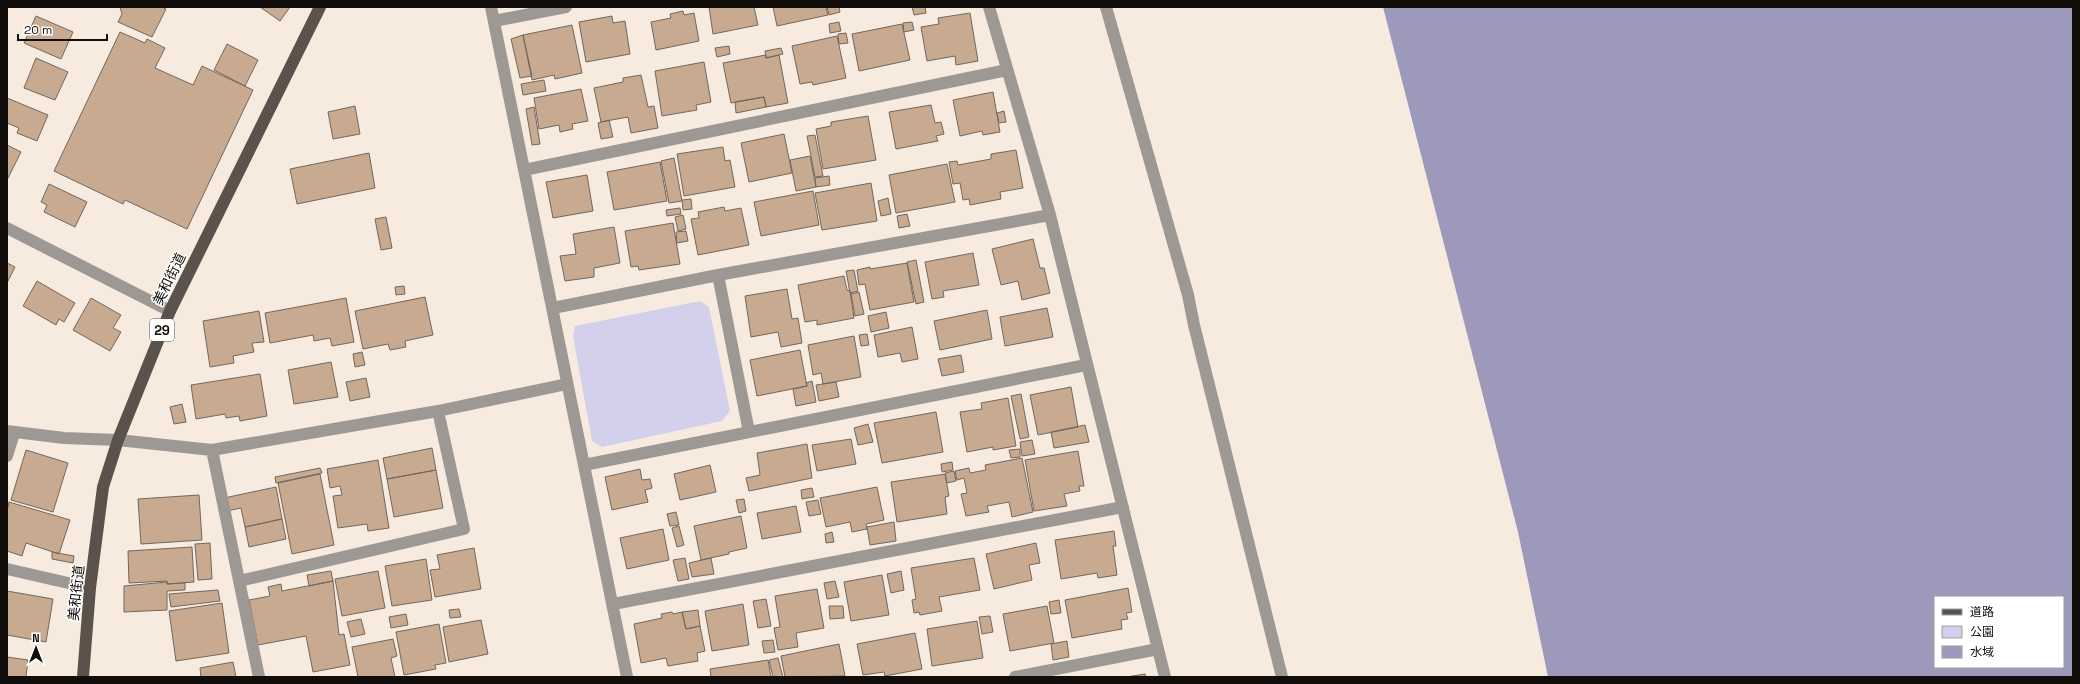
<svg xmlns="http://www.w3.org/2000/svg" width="2080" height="684" font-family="'Space Grotesk','Noto Sans JP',sans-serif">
	<rect width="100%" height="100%" fill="#f7ebe0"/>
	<path fill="#d3d0ec" d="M700,301L709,307L730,411L722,421L602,447L592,441L573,336L575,326Z"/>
	<path fill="#9d99bb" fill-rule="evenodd" d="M1383,7H2073V677H1548L1518,532ZM1935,597H2063V667H1935Z"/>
	<path fill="#c7aa8f" stroke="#72675e" d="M120,7H162L166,9L152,37L118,22L122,14Z
		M260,7H290L280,21Z
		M709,7H754L758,25L713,34Z
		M773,7H826L828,15L777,26Z
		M827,7H839L840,12L829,15Z
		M912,7H925L926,13L914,15Z
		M683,11L684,15L694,13L699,41L656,50L651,22L671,18L670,14Z
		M970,13L978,61L956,65L955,56L927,61L921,27L939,24L938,18Z
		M36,16L73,32L61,59L24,43Z
		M612,16L613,23L625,21L630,54L586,62L579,22Z
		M839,22L841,31L830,33L829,24Z
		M912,22L914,30L904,32L903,23Z
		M902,24L910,60L859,71L852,34Z
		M572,25L582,73L555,79L554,75L532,80L523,35Z
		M120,32L145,43L147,39L165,48L155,68L193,85L202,66L253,90L187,229L125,200L123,204L54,171Z
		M846,33L848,43L839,44L838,34Z
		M523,35L532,76L520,78L511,39Z
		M837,36L846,78L813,85L812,82L800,84L792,46Z
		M227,44L258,60L245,86L214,70Z
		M729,46L730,54L717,57L715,48Z
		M781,48L783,54L766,58L765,51Z
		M766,55V58L779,55L788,103L766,107L764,97L731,103L723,63Z
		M36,58L68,72L55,100L24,88Z
		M704,62L711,102L696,105L697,110L662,116L655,71Z
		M641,75L648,107L654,106L658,128L631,133L628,117L601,122L594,88L623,82V78Z
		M544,80L546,91L523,95L521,84Z
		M581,89L588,121L572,124L573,129L560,132L559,125L539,129L534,98Z
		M993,92L1000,132L983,135L982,131L960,136L953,100Z
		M764,97L766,107L736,113L735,102Z
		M7,98L48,115L37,141L17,133L19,128L7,123Z
		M931,105L935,123L941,122L944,134L936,136L938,141L896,149L889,112Z
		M355,106L360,134L333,139L328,112Z
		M534,107L540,144L532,145L526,109Z
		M1004,111L1006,122L999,123L997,113Z
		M868,116L876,160L823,169L816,129L831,126V122Z
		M609,120L613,137L601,139L598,123Z
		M784,134L792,173L749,182L741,143Z
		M815,135L823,176L815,177L807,136Z
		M7,145L21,152L7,180Z
		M723,147L725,161L730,160L735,187L684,196L677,154Z
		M1016,150L1023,188L1000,192L1001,199L970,205L969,199L963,200L960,183L953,184L949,162L957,161L958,165L991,159V154Z
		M369,153L375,188L297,204L290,169Z
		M810,156L816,187L796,191L790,160Z
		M674,158L682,201L669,203L661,161Z
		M660,162L667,201L614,210L607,172Z
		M947,164L955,202L896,213L889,175Z
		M587,175L593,211L553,218L546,182Z
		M829,176L830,185L816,187L815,178Z
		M871,183L877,221L822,230L815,193Z
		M49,184L87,202L75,227L44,212L47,205L41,202Z
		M813,191L819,225L761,236L754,202Z
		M888,198L891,214L881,216L878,201Z
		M691,199L692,209L683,210L682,200Z
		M724,207L725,211L741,208L749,245L698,255L691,219L699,218L698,212Z
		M680,208L681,214L667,216L666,210Z
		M907,214L910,226L899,228L897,216Z
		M683,215L686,229L678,231L675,217Z
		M386,217L392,248L381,250L375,219Z
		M673,223L680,264L639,270L638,266L631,267L625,231Z
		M614,227L620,263L594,268V277L565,281L560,256L576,254L573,234Z
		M686,231L688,241L677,243L676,232Z
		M1033,239L1040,268H1044L1050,293L1022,300L1018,281L1001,285L992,249Z
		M973,253L979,285L943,291L944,297L932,299L925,262Z
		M916,260L924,302L916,304L907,262Z
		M7,263L15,267L7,283Z
		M907,263L914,302L870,310L865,284L859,285L857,270L870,267V269Z
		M854,270L858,291L850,293L846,271Z
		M844,276L847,290L850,291L854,318L817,325V320L805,322L798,285Z
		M37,281L75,303L64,322L59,319L56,325L23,306Z
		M404,286L405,294L396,295L395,287Z
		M787,289L792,319L798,318L802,343L781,347L778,332L751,337L745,296Z
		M859,292L864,314L855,316L851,294Z
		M425,297L433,335L405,341L406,347L390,350L388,344L363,349L355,311Z
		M91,298L121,315L113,328L121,332L110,351L73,330Z
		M346,298L354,342L332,346L330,338L314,341L313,335L270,343L265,313Z
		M1047,308L1053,337L1005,346L1000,317Z
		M987,310L992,339L940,350L934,321Z
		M259,311L264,342L252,343L254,352L233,356L234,363L210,367L203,321Z
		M886,312L889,328L871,332L868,316Z
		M912,327L918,359L902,362L900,353L878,357L874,335Z
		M867,334L869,345L861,346L859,335Z
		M854,336L861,377L823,384L821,373L813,375L808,345Z
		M800,350L807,386L757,396L750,360Z
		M362,352L365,365L355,367L353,354Z
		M961,355L964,372L942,376L938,359Z
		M331,362L338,397L294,404L288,370Z
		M260,374L267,416L240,421L239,416L226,418L225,414L196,419L191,385Z
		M366,378L370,397L350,401L346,382Z
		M812,381L816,402L796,406L793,389L807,386L806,383Z
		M836,382L839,397L819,401L816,385Z
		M1071,387L1078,427L1038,435L1030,395Z
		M1021,394L1029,437L1020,439L1011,396Z
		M1008,398L1016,446L993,450V447L967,452L960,412L982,409L981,403Z
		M182,404L186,422L174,424L170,407Z
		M936,412L943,452L882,463L874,423Z
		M868,424L873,442L858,445L854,428Z
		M1085,425L1089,442L1054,448L1051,432Z
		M851,439L856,464L817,471L812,445Z
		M1032,440L1035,454L1022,456L1020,442Z
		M807,444L812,478L749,491L746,478L760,475L757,453Z
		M432,448L436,470L387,479L383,458Z
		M1020,449V457L1011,458L1009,450Z
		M26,450L68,463L53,512L11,500Z
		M1078,451L1084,486H1079L1080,491L1064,494L1067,506L1034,511L1025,460Z
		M1022,458L1033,512L1012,517L1009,502L987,506L989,512L966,516L961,494L967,493L964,478L957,480L955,471L969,468L970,473L986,470L985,465Z
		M378,460L389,528L368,531L367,524L338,528L333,496L342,495L340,486L330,488L327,469Z
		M952,462L953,470L942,472L941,464Z
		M710,465L716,492L680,500L674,474Z
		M320,468L322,473L276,483L275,477Z
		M640,469L642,480L650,479L652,488L645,490L648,502L612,510L605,477Z
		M436,470L443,508L394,517L387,479Z
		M954,471L956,481L947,483L945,473Z
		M320,474L334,545L292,554L278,483Z
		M945,474L949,496L945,497L947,514L897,522L891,482Z
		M276,487L282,519L245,527L241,508L227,511L224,498Z
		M877,487L884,520L866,524L867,529L852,532L850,522L826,527L820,498Z
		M812,488L814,497L802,499L801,490Z
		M199,495L202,540L141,544L138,499Z
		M744,499L746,511L739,513L736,500Z
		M818,500L821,514L809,516L806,502Z
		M9,502L70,520L59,554L26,543L22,556L7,551V511Z
		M796,506L801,532L762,539L757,513Z
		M676,512L679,525L670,526L667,514Z
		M741,516L747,548L729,552V554L701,560L694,526Z
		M282,519L286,539L249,547L245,527Z
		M894,522L896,541L870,545L867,527Z
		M679,526L684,545L677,547L672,528Z
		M663,529L669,560L627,569L620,538Z
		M1114,531L1116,546H1113L1117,575L1098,578L1097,573L1061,579L1055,540Z
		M832,532L834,542L826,543L825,534Z
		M210,543L212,579L198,580L195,544Z
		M1036,543L1040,563L1029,565L1032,580L994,589L986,554Z
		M192,547L194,582L167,584V581L129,583L128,551Z
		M474,548L481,589L435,597L430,570L440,569L437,555Z
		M52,552L74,556L73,563L52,559Z
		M685,558L689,579L678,581L673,560Z
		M711,558L714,574L692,577L689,563Z
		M974,558L980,590L939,597L942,611L920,615L919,612L914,613L912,600L916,599L911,568Z
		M426,559L432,600L392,606L385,566Z
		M331,571L333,581L309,586L307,575Z
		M378,571L385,608L342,616L335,579Z
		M901,571L904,590L891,593L887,574Z
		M882,575L889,615L851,621L844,582Z
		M333,581L339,635L344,634L350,665L313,672L306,636L258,645L249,600L270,596L268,587L281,584L282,591Z
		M835,581L839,597L827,599L824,583Z
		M167,582V584L185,583V590L167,591V610L124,612V586Z
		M1128,588L1132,612L1126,613L1128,619L1121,620L1122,629L1072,638L1065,600Z
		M817,589L824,628L796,633L798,647L778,650L774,628L780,627L775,596Z
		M218,590L220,601L171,607L169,594Z
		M7,591L53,599L46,642L7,635Z
		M766,599L771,626L758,628L753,601Z
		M1059,600L1061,613L1051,614L1049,602Z
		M222,603L229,653L176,661L169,611Z
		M743,604L749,645L712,651L705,611Z
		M829,606H843L844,618L830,619Z
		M1047,606L1054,643L1010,651L1003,614Z
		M459,609L461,617L450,618L449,610Z
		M698,610L700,626L686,629L682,612Z
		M672,612L673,614L682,612L686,629L700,626L705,651L697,653L698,661L668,666L666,658L641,663L634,624L662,618L661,614Z
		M406,614L408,625L391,628L389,617Z
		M990,616L993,632L982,634L979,617Z
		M361,619L365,634L351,637L347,622Z
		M481,620L488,654L449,662L443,627Z
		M977,621L983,658L932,666L927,629Z
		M439,624L446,663L435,665L436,669L404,675L396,632Z
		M915,633L922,669L885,676L884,672L863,675L857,644Z
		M393,639L397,656L391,658L395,677H358L352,647Z
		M773,640L775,652L764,653L762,641Z
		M1067,641L1069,657L1053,660L1051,644Z
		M839,644L845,676L785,677L781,656Z
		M7,657L28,660L26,677H7Z
		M778,658L783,677H773L769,660Z
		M768,660L771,677H711L710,669Z
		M233,662L236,677H201L200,668Z
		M1145,674L1146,677H1126Z"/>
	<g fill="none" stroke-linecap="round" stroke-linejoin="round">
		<path stroke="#9d9894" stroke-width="12" d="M491,7L627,677
			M989,7L1050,215L1165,677
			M1106,7L1188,295L1194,325L1282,677
			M494,21L566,7
			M524,170L1007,70
			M7,228L170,311
			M718,275L749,432
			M553,308L718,275L1050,215
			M7,431L64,438L118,440L212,450L438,411L567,384
			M212,450L259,677
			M7,456L14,433
			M584,465L1086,365
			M7,569L90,588
			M239,581L464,529L438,411
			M613,604L1123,507
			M1015,677L1158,649"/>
		<path stroke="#5b534b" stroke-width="12" d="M83,677L90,588L103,487L118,440L170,311L320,7"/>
	</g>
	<g text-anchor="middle" stroke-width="3" stroke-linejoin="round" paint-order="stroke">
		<rect fill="#fff" stroke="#585654" stroke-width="1" x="150" y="319" width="24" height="22" rx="3"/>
		<g font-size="13" font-weight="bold" fill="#110d0a">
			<text x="162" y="335">29</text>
		</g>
		<g font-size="14" fill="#110d0a" stroke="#fff">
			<text transform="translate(169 279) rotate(-64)" y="5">美和街道</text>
			<text transform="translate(76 593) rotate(-84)" y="5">美和街道</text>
		</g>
	</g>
	<rect width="2080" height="684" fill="none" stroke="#110d0a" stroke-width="16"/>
	<rect x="1934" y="596" width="130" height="72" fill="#ffffff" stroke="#a09e9d"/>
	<rect x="1942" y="609" width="20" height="6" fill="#5b534b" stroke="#a09e9d"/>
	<text x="1970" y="616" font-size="12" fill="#110d0a">道路</text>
	<rect x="1942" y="626" width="20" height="12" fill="#d3d0ec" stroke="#a09e9d"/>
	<text x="1970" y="636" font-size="12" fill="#110d0a">公園</text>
	<rect x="1942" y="646" width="20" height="12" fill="#9d99bb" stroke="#a09e9d"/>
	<text x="1970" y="656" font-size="12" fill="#110d0a">水域</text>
	<g transform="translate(36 648)" stroke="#ffffff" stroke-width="3" paint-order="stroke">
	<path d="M0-3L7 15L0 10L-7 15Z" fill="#110d0a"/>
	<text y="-6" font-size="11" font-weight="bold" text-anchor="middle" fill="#110d0a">N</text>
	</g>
	<path d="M18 34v6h89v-6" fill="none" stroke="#110d0a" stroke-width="2"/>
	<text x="24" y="34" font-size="12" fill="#110d0a" stroke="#ffffff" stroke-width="3" paint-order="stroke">20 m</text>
</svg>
